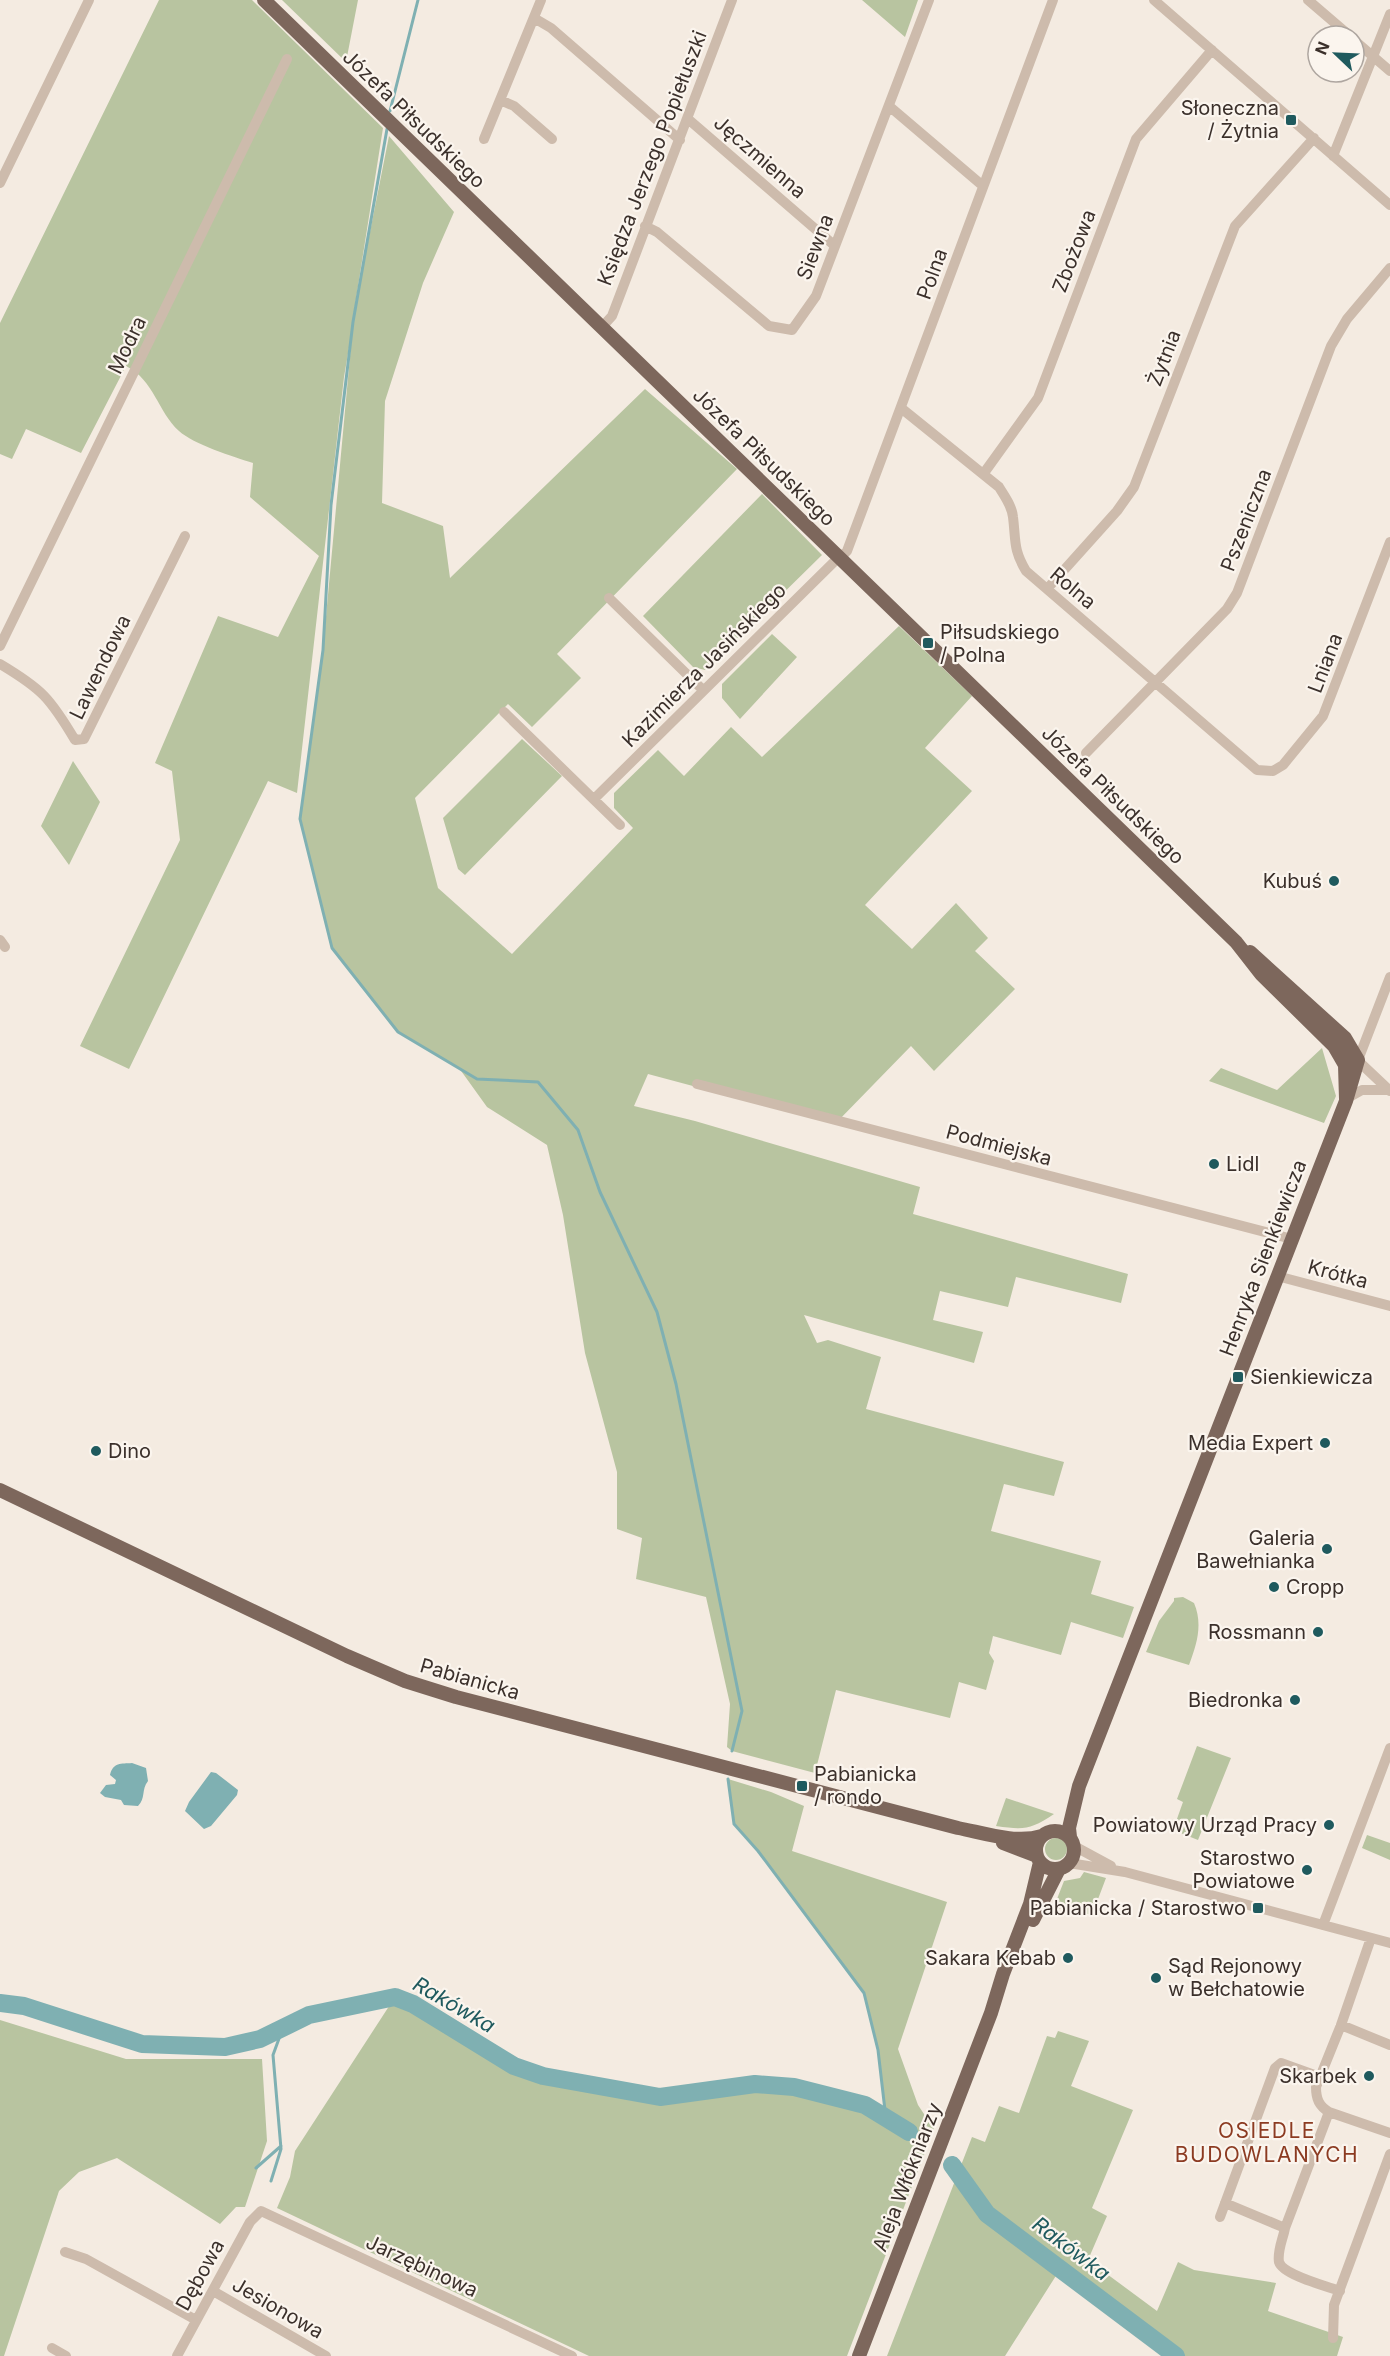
<svg xmlns="http://www.w3.org/2000/svg" width="1390" height="2356" font-family="Inter,sans-serif">
	<rect width="100%" height="100%" fill="#f4ebe1"/>
	<path fill="#b8c4a0" d="M159,0H252L383,128L353,318L389,136L454,212L423,283L385,401L382,503L443,526L450,578L645,389L737,469L557,654L581,678L532,727L508,704L415,798L438,888L512,954L633,828L614,808V793L658,750L684,776L731,727L762,757L899,626L972,696L925,748L972,791L865,905L912,949L956,903L988,938L975,951L1015,989L934,1071L911,1046L835,1124L648,1074L634,1106L695,1121L920,1187L913,1214L1128,1274L1121,1303L1016,1277L1008,1307L940,1291L933,1320L983,1332L974,1363L804,1315L817,1343L828,1340L881,1357L866,1409L1064,1462L1054,1496L1004,1484L991,1531L1101,1561L1091,1594L1134,1607L1123,1638L1071,1622L1061,1655L993,1636L989,1653L994,1661L986,1690L959,1682L950,1718L836,1690L815,1773L732,1751L727,1747L730,1704L706,1597L636,1579L642,1538L617,1529V1472L585,1353L563,1215L547,1145L487,1107L459,1068L398,1032L332,948L300,819L323,649L353,324L344,377L297,793L268,781L129,1069L80,1046L180,840L172,771L155,763L218,616L278,637L319,556L250,497L253,463C234,457 193,444 179,431C157,411 155,381 126,366L81,453L26,429L12,459L0,454V323Z
		M282,0H358L346,62Z
		M862,0H918L905,37Z
		M762,494L822,555L705,670L693,667L643,616Z
		M772,634L797,657L740,719L722,698V684Z
		M522,739L562,776L465,875L458,869L443,818Z
		M73,761L100,802L69,865L41,826Z
		M1322,1048L1336,1096L1324,1123L1209,1081L1221,1068L1277,1090Z
		M1183,1597L1194,1603C1203,1624 1197,1644 1189,1665L1146,1652L1159,1621L1174,1601V1598Z
		M1197,1746L1231,1758L1198,1840L1173,1830L1183,1802L1177,1799Z
		M728,1779L771,1792L804,1806L792,1851L947,1902L898,2049L918,2105L934,2129L847,2356H589L277,2208L290,2177L295,2151L395,1997L413,2004L514,2066L543,2076L660,2097L755,2084L794,2087L865,2105L885,2119L878,2050L864,1993L758,1851L734,1824Z
		M1006,1798L1054,1814C1030,1830 1024,1830 996,1826Z
		M1367,1835L1390,1843V1860L1362,1848Z
		M1045 1849a11 11 0 1 1 22 0a11 11 0 1 1-22 0Z
		M1084,1872L1106,1878L1092,1915L1061,1908L1057,1910L1055,1904L1064,1881L1080,1878Z
		M0,2020L126,2059H262L267,2141L245,2207H236L220,2224L117,2158L79,2172L59,2191L4,2356H0Z
		M1058,2031L1089,2041L1071,2086L1133,2110L1092,2208L1107,2216L1088,2260L1157,2311L1178,2262L1194,2270L1276,2283L1268,2311L1343,2337L1337,2356H1171L1059,2271L1005,2356H887L972,2137L985,2142L999,2106L1019,2113L1047,2036L1055,2038Z"/>
	<path fill="#7fb0b2" d="M132,1763L146,1768L148,1781C141,1790 146,1798 138,1806L124,1805L121,1800L105,1797L100,1793L106,1785L115,1784L116,1780L110,1775C113,1762 121,1764 132,1763Z
		M211,1772L216,1773L238,1790L237,1795L211,1826L204,1829L185,1811L189,1802Z"/>
	<g fill="none" stroke-linecap="round" stroke-linejoin="round">
		<path stroke="#7fb0b2" stroke-width="3" d="M390,111L418,0
			M387,129L353,322L331,505L323,650L300,819L332,948L398,1032L477,1079L538,1082L578,1130L600,1192L657,1312L676,1384L742,1711L732,1751
			M728,1779L734,1824L758,1851L864,1993L878,2050L886,2119
			M256,2168L281,2146
			M271,2181L281,2149L273,2055L284,2025"/>
		<path stroke="#7fb0b2" stroke-width="18" d="M0,2003L24,2006L142,2044L225,2047L260,2039L309,2015L395,1997L413,2004L514,2066L543,2076L660,2097L755,2084L794,2087L865,2105L909,2132
			M952,2165L987,2214L1176,2356"/>
		<path stroke="#cdbbac" stroke-width="10" d="M1154,0L1390,205
			M1308,0L1350,36
			M534,18L551,28L680,140
			M1354,40L1390,71
			M500,100L514,106L552,139
			M889,106L983,186
			M688,119L835,246
			M484,139L541,0
			M1333,156L1390,14
			M0,183L89,0
			M645,226L657,232L769,326L792,330L816,296L929,0
			M602,327L612,316L732,0
			M901,408L999,487C1005,497 1012,506 1013,517C1016,541 1013,549 1026,571L1257,770L1273,771L1283,765L1323,716L1390,542
			M984,473L1038,398L1136,139L1212,50
			M840,558L847,551L1053,0
			M1047,589L1117,511L1134,487L1235,226L1314,138
			M609,598L703,690
			M0,646L287,59
			M0,664C42,689 50,698 75,740L84,739L185,536
			M504,712L620,825
			M1086,753L1227,609L1237,593L1331,346L1347,319L1390,268
			M594,799L839,557
			M0,940L5,947
			M1354,1057L1390,1091
			M1358,1060L1390,977
			M697,1084L1292,1239
			M1346,1099L1362,1090H1389
			M1277,1276L1390,1306
			M1074,1846L1111,1866
			M1069,1863L1125,1872L1390,1943
			M1323,1925L1390,1748
			M1341,2025L1371,1938
			M1390,2045L1341,2025L1316,2087C1316,2099 1319,2106 1329,2112L1390,2133
			M1225,2203L1285,2228C1283,2239 1277,2251 1279,2262C1283,2275 1326,2286 1340,2291
			M1220,2217L1275,2068L1281,2063L1320,2077
			M1285,2228L1329,2112
			M65,2252L86,2259L196,2320
			M213,2291L326,2356
			M1333,2338L1334,2305L1390,2154
			M52,2348L66,2356
			M177,2356L250,2222L261,2211L572,2356"/>
		<path stroke="#7d675c" stroke-width="14" d="M264,0L1236,942L1261,974L1334,1046L1345,1065L1346,1099
			M0,1490L347,1656L405,1681L456,1697L958,1828C984,1833 1016,1844 1042,1836
			M1036 1850a19 19 0 1 1 38 0a19 19 0 1 1-38 0Z
			M1070,1837L1069,1828L1079,1786L1346,1101L1358,1060L1345,1038L1250,952
			M1003,1843L1037,1856
			M1033,1920L1059,1869
			M859,2356L991,2013L1003,1974L1030,1904L1040,1862"/>
	</g>
	<g fill="#1f5a5e" stroke="#fbf5ee" stroke-width="2">
		<rect x="1285" y="114" width="12" height="12" rx="3"/>
		<rect x="922" y="637" width="12" height="12" rx="3"/>
		<circle cx="1334" cy="881" r="6"/>
		<circle cx="1214" cy="1164" r="6"/>
		<rect x="1232" y="1371" width="12" height="12" rx="3"/>
		<circle cx="1325" cy="1443" r="6"/>
		<circle cx="96" cy="1451" r="6"/>
		<circle cx="1327" cy="1549" r="6"/>
		<circle cx="1274" cy="1587" r="6"/>
		<circle cx="1318" cy="1632" r="6"/>
		<circle cx="1295" cy="1700" r="6"/>
		<rect x="796" y="1780" width="12" height="12" rx="3"/>
		<circle cx="1329" cy="1825" r="6"/>
		<circle cx="1307" cy="1870" r="6"/>
		<rect x="1252" y="1902" width="12" height="12" rx="3"/>
		<circle cx="1068" cy="1958" r="6"/>
		<circle cx="1156" cy="1978" r="6"/>
		<circle cx="1369" cy="2076" r="6"/>
	</g>
	<g text-anchor="middle" stroke-width="4.5" stroke-linejoin="round" paint-order="stroke">
		<g font-size="20" fill="#3b302b" stroke="#fbf5ee" text-anchor="end">
			<text x="1279" y="115">Słoneczna<tspan x="1279" dy="23">/ Żytnia</tspan></text>
			<text x="940" y="639" text-anchor="start">Piłsudskiego<tspan x="940" dy="23">/ Polna</tspan></text>
			<text x="1322" y="888">Kubuś</text>
			<text x="1226" y="1171" text-anchor="start">Lidl</text>
			<text x="1250" y="1384" text-anchor="start">Sienkiewicza</text>
			<text x="1313" y="1450">Media Expert</text>
			<text x="108" y="1458" text-anchor="start">Dino</text>
			<text x="1315" y="1545">Galeria<tspan x="1315" dy="23">Bawełnianka</tspan></text>
			<text x="1286" y="1594" text-anchor="start">Cropp</text>
			<text x="1306" y="1639">Rossmann</text>
			<text x="1283" y="1707">Biedronka</text>
			<text x="814" y="1781" text-anchor="start">Pabianicka<tspan x="814" dy="23">/ rondo</tspan></text>
			<text x="1317" y="1832">Powiatowy Urząd Pracy</text>
			<text x="1295" y="1865">Starostwo<tspan x="1295" dy="23">Powiatowe</tspan></text>
			<text x="1246" y="1915">Pabianicka / Starostwo</text>
			<text x="1056" y="1965">Sakara Kebab</text>
			<text x="1168" y="1973" text-anchor="start">Sąd Rejonowy<tspan x="1168" dy="23">w Bełchatowie</tspan></text>
			<text x="1357" y="2083">Skarbek</text>
		</g>
		<g font-size="20" fill="#3b302b" stroke="#fbf5ee">
			<text transform="translate(414 119) rotate(44)" y="7">Józefa Piłsudskiego</text>
			<text transform="translate(760 157) rotate(41)" y="7">Jęczmienna</text>
			<text transform="translate(652 158) rotate(-69)" y="7">Księdza Jerzego Popiełuszki</text>
			<text transform="translate(815 247) rotate(-69)" y="7">Siewna</text>
			<text transform="translate(1074 251) rotate(-69)" y="7">Zbożowa</text>
			<text transform="translate(932 274) rotate(-70)" y="7">Polna</text>
			<text transform="translate(127 345) rotate(-64)" y="7">Modra</text>
			<text transform="translate(1164 358) rotate(-69)" y="7">Żytnia</text>
			<text transform="translate(764 457) rotate(44)" y="7">Józefa Piłsudskiego</text>
			<text transform="translate(1246 520) rotate(-69)" y="7">Pszeniczna</text>
			<text transform="translate(1073 588) rotate(40)" y="7">Rolna</text>
			<text transform="translate(1325 663) rotate(-69)" y="7">Lniana</text>
			<text transform="translate(704 665) rotate(-45)" y="7">Kazimierza Jasińskiego</text>
			<text transform="translate(100 667) rotate(-64)" y="7">Lawendowa</text>
			<text transform="translate(1113 795) rotate(44)" y="7">Józefa Piłsudskiego</text>
			<text transform="translate(999 1145) rotate(15)" y="7">Podmiejska</text>
			<text transform="translate(1263 1258) rotate(-69)" y="7">Henryka Sienkiewicza</text>
			<text transform="translate(1338 1274) rotate(15)" y="7">Krótka</text>
			<text transform="translate(470 1679) rotate(16)" y="7">Pabianicka</text>
			<text transform="translate(907 2177) rotate(-69)" y="7">Aleja Włókniarzy</text>
			<text transform="translate(422 2266) rotate(25)" y="7">Jarzębinowa</text>
			<text transform="translate(200 2275) rotate(-61)" y="7">Dębowa</text>
			<text transform="translate(278 2308) rotate(30)" y="7">Jesionowa</text>
		</g>
		<g font-size="21" font-style="italic" fill="#1f5a5e" stroke="#fbf5ee">
			<text transform="translate(454 2005) rotate(30)" y="7">Rakówka</text>
			<text transform="translate(1071 2249) rotate(37)" y="7">Rakówka</text>
		</g>
		<g font-size="21" letter-spacing="1.5" fill="#8c3b22" stroke="#fbf5ee">
			<text x="1267" y="2138">OSIEDLE<tspan x="1267" dy="24">BUDOWLANYCH</tspan></text>
		</g>
	</g>
	<g transform="translate(1336 54) rotate(293)"><circle r="28" fill="#fbf5ee" stroke="#aea6a0" stroke-width="1.5"/>
	<path d="M0-4.5L10 22L0 15L-10 22Z" fill="#1f5a5e"/>
	<text y="-9" font-size="16" font-weight="bold" text-anchor="middle" fill="#3b302b">N</text>
	</g>
</svg>
